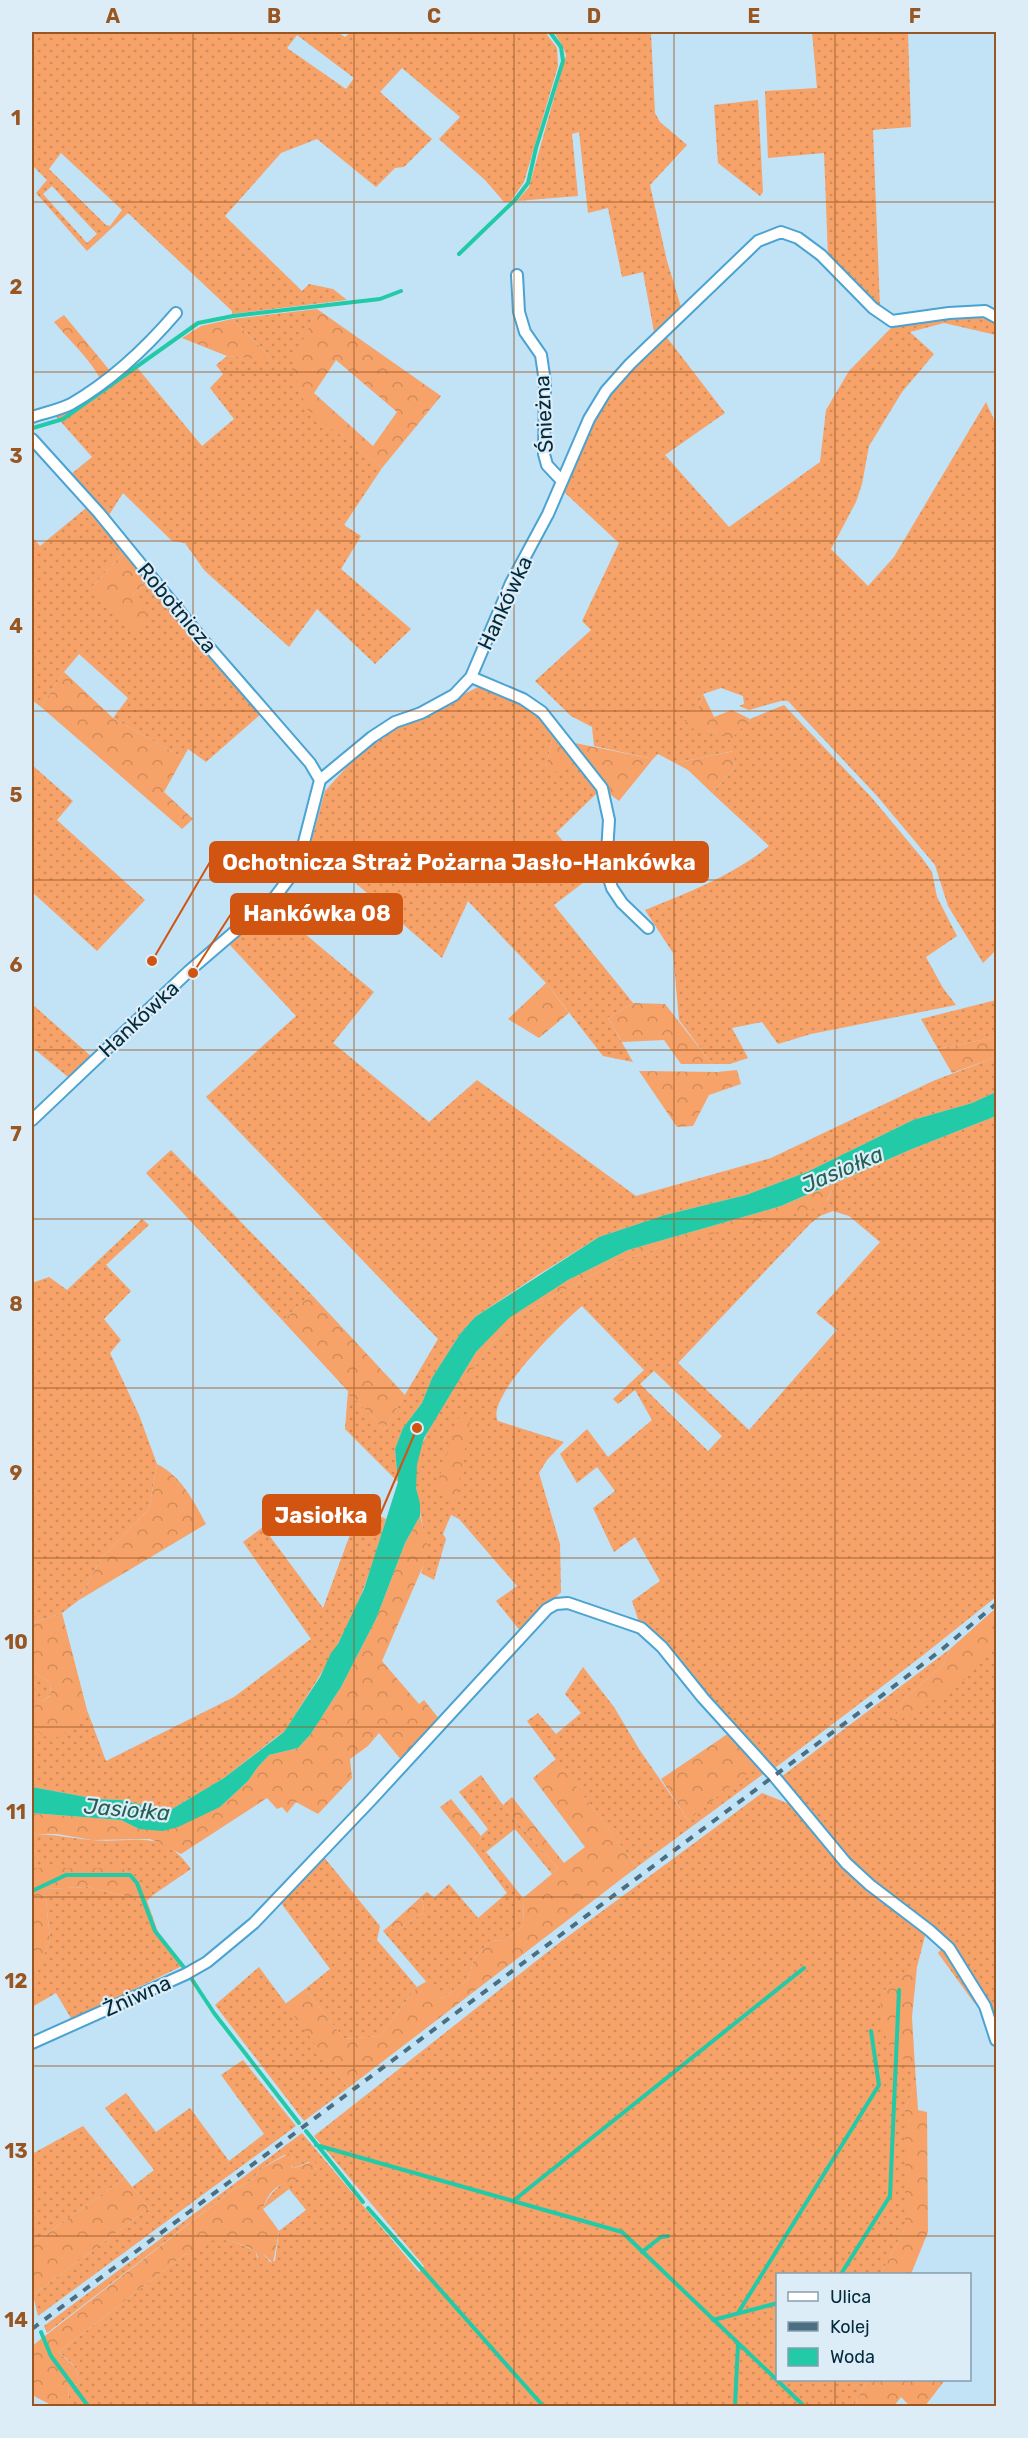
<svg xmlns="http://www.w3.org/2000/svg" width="1028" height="2438" font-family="Rubik,sans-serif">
	<defs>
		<pattern id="grass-dots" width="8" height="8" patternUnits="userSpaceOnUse" patternTransform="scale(1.5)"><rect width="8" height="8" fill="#f6a268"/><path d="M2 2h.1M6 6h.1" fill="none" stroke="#d18c5b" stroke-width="1.8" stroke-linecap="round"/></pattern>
		<pattern id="forest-crowns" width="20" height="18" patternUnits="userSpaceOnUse" patternTransform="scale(1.5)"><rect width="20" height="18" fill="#f6a268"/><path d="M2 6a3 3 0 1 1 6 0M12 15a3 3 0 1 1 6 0" fill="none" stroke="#d18c5b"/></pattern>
	</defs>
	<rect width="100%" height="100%" fill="#c2e2f6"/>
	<path fill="url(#grass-dots)" fill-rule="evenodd" d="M32,32H337L345,37L351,32H545L557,48L558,66L524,182L510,202H504L485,180L439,139L460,117L402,68L380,92L432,139L404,167L395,168L376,187L317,139L281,153L225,216L302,291L309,284L333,289L347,300L232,314V311L128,213L87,251L36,193L47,180L32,165ZM297,35L354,78L346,89L287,48ZM61,153L122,210L110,226L106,225L49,169ZM52,186L97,234L87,243L43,194Z
		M554,32H654L651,34L655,113L660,122L687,145L650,185L667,261L681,307L654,332L643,272L622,277L608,208L588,213L579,132L572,134L578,196L517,201L529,187L566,55L562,45Z
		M812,32H908L911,127L873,130L880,308L828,256L824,153L768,158L765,91L817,88Z
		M758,100L763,192L760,196L718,163L714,105Z
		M317,309L292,366L307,408L382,468L344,525L361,536L341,569L411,629L375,664L317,609L289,647L204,570L185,543L172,541L123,493L109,515L70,475L92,457L54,414L130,365H135L202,446L234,419L210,388L223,374L216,365L227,356L273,360L232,319Z
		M956,316C971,316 984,316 996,324V335L944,323L910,332L934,354L902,392L869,446L862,484L856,502L831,549L868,586L894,557L986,402L996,424V950L983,963L948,906L935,865L877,796L788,701H781L749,710L739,706L744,704L743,696L721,688L703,694L696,713L708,730L732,737L750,719L784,705L872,798L922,858L932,872L937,897L957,936L926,957L943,988L956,1005L811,1034L778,1044L762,1022L732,1028L748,1058L730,1064H712L679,1020L673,953L645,910C687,893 734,875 769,846L712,793L735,767L733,751L675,763L658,754L653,759L594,746L592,727L571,716L535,681L591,630L582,621L619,543L563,491C580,451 596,409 625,375C637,361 652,348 665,335L725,413L665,455L729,527L820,462L826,410L849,371L891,328L898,324Z
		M86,508L124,552L92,587L132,595L148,582L261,714L206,762L188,749L183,758L113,718L128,698L79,654L64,672L41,707L32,700V537L40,546Z
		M480,686C511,698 531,706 554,731L546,767L579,765L598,792L556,833L592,876L554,905L633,1003L608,1018L633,1062L603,1056L546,983L468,901L442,958L337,867L312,852L310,846L325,791L353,760L382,736Z
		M32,765L73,801L57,820L145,900L97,951L32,892Z
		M273,907L374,992L333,1043L429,1122L477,1080L636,1196L771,1158L933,1081L996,1057V1092L972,1103L913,1120L807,1172L746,1195L665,1215L599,1237L538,1275L475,1317L460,1334L432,1378L422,1403L403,1428L395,1449L398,1482L345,1429L348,1391L384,1430L438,1339L206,1097L296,1016L228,943Z
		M996,1000V1037L938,1049L921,1019Z
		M32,1004L92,1057L68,1077L32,1047Z
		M996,1116V1597L922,1656L775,1768L736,1729L675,1655L647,1626L640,1625L632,1601L660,1581L635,1537L614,1552L593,1508L615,1491L597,1467L577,1483L560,1454L587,1429L608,1457L652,1420L635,1390L618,1404L613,1399L644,1370L582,1306C564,1321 484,1398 498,1421L564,1442L547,1460L539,1473L560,1544L561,1592L522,1633L496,1601L517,1586L459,1519L451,1515L443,1534L446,1539L434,1580L421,1573C434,1535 410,1501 417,1463C422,1435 440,1412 454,1388L457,1391L492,1343L517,1316L615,1263L670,1244L828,1200L835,1183L912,1149ZM833,1211L849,1216L880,1242L816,1313L837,1330L749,1430L678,1363L810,1224L820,1216ZM654,1371L722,1436L708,1451L640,1384Z
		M171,1150L311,1294L283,1321L146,1173Z
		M142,1219L149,1225L106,1265L131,1291L104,1319L121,1340L110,1353L139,1415L157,1464L149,1509L102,1557L79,1600L62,1613L34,1623L32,1628V1283L49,1277L67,1290Z
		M368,1515L380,1516L386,1519C379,1542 372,1567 363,1590C343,1641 314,1686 284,1732L275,1738L224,1778L172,1809L164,1810L121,1800L97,1799L32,1787V1670L50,1683L51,1695L36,1705L63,1735L87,1710L106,1761L234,1697L311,1639L243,1542L263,1527L323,1608L355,1521Z
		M996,1645V2027L969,1972L849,1860L781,1777L950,1649L943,1665L905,1698L891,1725Z
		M583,1667L614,1707L639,1749L688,1820L750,1756L766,1772L637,1867L527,1721L538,1713L556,1734L581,1713L565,1694Z
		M481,1775L503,1805L558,1869L552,1874L515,1829L486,1852L523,1898L524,1925L506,1940L490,1941L474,1959L468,1980L441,1999L383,1931L389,1926L396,1931L424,1912L422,1896L427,1892L434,1898L449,1884L478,1918L507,1893L474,1849L481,1836L488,1829L459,1792Z
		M762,1793L792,1805L926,1932L917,1967L893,1982L884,1991L892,2049L915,2067L916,2081L905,2110V2228L881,2274H778V2380H867L854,2406H67L69,2401L68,2386L79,2384C77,2363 72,2365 59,2352L185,2254L187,2255C194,2251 200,2244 206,2241C219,2234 245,2245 256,2252L257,2258L263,2254L270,2262L275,2261L279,2231L306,2210L289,2189L263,2209L264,2206C280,2176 292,2183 317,2168L309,2162L294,2168L291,2166L293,2156L284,2155L262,2168L253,2179L231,2191L47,2333L44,2326L302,2133L419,2272L424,2266L314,2136L559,1943Z
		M32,1834C52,1834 71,1838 91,1840C134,1844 161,1827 191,1869L153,1895L123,1868H32Z
		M323,1856L380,1926L377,1940L417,1987L380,2036L344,2039L305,1989L330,1969L281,1903Z
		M87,1887L147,1901L158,1932L184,1965L72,2020L56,1993L32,2007V1964L37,1971L50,1940L45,1889Z
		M942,1948L978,2001L975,2004L938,1953Z
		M259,1967L348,2088L304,2121L215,2005Z
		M243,2060L296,2126L38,2316L33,2295L149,2208L132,2187L154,2170L105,2108L126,2093L156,2132L190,2108L229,2161L264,2134L221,2075Z
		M83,2126L125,2178L32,2244V2154Z"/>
	<path fill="url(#forest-crowns)" fill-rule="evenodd" d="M317,309L441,396L382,468L307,409L291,367ZM336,360L397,412L373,446L314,393Z
		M64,315L111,372L101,380C90,359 70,341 54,322Z
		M232,319L274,361L227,356L182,338L201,326Z
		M124,552L148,582L132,595L150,618L137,632L92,587Z
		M64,672L113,718L183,758L164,792L193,819L182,829L41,707Z
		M703,694L714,717L732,710L750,719L732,738L708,730L700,735L684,720L696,713Z
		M554,731L579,765L550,773L546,767Z
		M570,742L653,759L619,801L606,791Z
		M734,751L735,767L712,793L688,770L675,763Z
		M546,983L569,1013L539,1038L508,1019Z
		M633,1003L665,1004L712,1064H681L664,1040L622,1042L608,1018Z
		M996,1037V1057L952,1073L938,1049Z
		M737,1070L741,1084L709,1095L693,1126L677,1127L639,1071L717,1072Z
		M835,1183L825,1206L670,1244L615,1263L517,1316L492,1343L457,1392L454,1388L476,1352L508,1318L568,1280L628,1250L781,1206Z
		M311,1294L405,1395L384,1430L283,1321Z
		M472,1411L455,1503L436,1488L458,1419Z
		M157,1464C182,1477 193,1500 206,1524L79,1600L102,1557L149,1509Z
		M420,1516L427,1543L426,1559L382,1661L419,1704L424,1700L440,1720L403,1762L379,1733L368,1746L350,1759L352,1778L318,1814L296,1802L287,1813L282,1807L277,1809L267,1798L181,1854L150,1839L92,1840L57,1834H32V1813L121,1820L139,1829L220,1807L248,1781L257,1768L269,1755L298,1748L310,1735L341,1687L376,1619L405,1543Z
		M996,1608V1645L961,1683L890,1726L905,1698L943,1665L950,1649Z
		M62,1613L87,1710C80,1718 72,1728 64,1734C44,1749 23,1719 36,1705C40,1701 47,1699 51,1695L50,1683L32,1670V1628L34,1623Z
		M729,1733L750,1756V1771L688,1820L661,1779Z
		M556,1759L637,1867L348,2088L285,2004L305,1989L344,2039L380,2036L417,1987L427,1981L441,1999L468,1980L474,1959L490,1941L506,1940L524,1925L523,1898L558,1869L503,1805L512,1797L564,1863L585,1847L533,1778Z
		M451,1799L481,1836L474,1849L440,1807Z
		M32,1868H123L153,1895L147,1901L87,1887L45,1889L50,1940L37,1972L32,1964Z
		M422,1896L424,1912L396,1931L389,1926Z
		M917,1967L912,2017L915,2067C908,2062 899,2057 893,2050C882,2037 875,2002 886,1989C894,1979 906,1974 917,1967Z
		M916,2081L918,2110L927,2112L928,2232L911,2274H881L905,2228V2110Z
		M290,2153L293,2156L291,2167L295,2168L314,2161L318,2166C298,2189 275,2172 263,2209L279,2231L273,2263L263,2254L259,2260L256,2252C241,2242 223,2237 205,2242L198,2254L191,2256L185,2254L59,2352C71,2366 77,2362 79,2384L68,2386L69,2401L67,2406H53L32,2395V2346L231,2191L253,2179L262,2168Z
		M125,2178L149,2208L33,2295L32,2244Z
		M867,2380H945L925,2406H910L901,2397L894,2406H854Z"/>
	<path fill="#22caa8" d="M996,1092V1116L912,1149L781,1206L628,1250L568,1280L509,1318L476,1352L424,1438L417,1464L416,1488L420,1504V1516L405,1543L376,1619L341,1687L310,1735L298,1748L269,1755L257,1768L248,1781L220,1807L178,1827L163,1831L139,1829L121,1820L32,1813V1787L97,1799L121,1800L164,1810L172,1809L224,1778L284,1732L320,1677L331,1653L338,1644L364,1589L398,1482L395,1449L403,1428L422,1403L432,1378L460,1334L475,1317L599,1237L665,1215L746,1195L807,1172L913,1120L972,1103Z"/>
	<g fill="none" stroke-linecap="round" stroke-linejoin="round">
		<path stroke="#22caa8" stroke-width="4" d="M459,254L515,200L528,183L536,148L563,61L561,47L550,32
			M33,428L63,419L198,323L233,316L380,299L401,291
			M32,1891L66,1875H130L137,1883L155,1931L186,1970
			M191,1978L214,2013L299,2123
			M306,2131L363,2202
			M316,2145L622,2232L804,2406
			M513,2201L804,1968
			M368,2208L543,2406
			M642,2252L661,2237L668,2236
			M841,2274L890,2196L899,1990
			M738,2313L879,2085L871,2031
			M32,2314V2320
			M713,2320L778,2303
			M41,2332L51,2356L88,2406
			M735,2406L738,2344"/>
		<defs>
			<path id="street" d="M517,275L519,312L525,332L541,355L545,382L544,454L547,465L562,481
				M32,417C44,413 59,410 71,404C111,381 146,348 176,313
				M32,439L99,513L202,639L310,763L320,780
				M471,677L523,699L542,712L602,788L609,820L606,869L612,888L622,903L648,928
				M32,1120L189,971L275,897L290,877L301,854L320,780L372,737L395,722L421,713L454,695L471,677L511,583L548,514L589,419L606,391L630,364L758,241L781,232L798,238L821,255L873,308L892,321L949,313L985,311L996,317
				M32,2043L186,1974L207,1962L254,1923L371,1800L547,1609L556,1604L568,1603L641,1628L662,1647L703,1698L774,1776L846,1863L870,1885L929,1930L949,1948L985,2006L996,2040"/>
		</defs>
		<use href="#street" stroke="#4aa3d1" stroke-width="14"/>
		<use href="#street" stroke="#fff" stroke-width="10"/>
		<path stroke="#4a6f82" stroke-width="4" stroke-dasharray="8 8" stroke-linecap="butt" d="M32,2329L876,1700L940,1651L996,1604"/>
	</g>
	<path fill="none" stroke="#985623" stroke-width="1.5" stroke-opacity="0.55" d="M193,32V2406M354,32V2406M514,32V2406M674,32V2406M835,32V2274M32,202H996M32,372H996M32,541H996M32,711H996M32,880H996M32,1050H996M32,1219H996M32,1388H996M32,1558H996M32,1727H996M32,1897H996M32,2066H996M32,2236H996M835,2380V2406"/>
	<g text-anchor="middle" stroke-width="4.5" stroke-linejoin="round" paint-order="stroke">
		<g font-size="21" fill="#032b3e" stroke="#ddedf7">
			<text transform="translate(544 414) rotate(-93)" y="7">Śnieżna</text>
			<text transform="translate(505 603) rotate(-65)" y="7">Hankówka</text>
			<text transform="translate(177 608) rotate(50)" y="7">Robotnicza</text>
			<text transform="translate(139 1019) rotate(-43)" y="7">Hankówka</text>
			<text transform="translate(137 1996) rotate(-24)" y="7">Żniwna</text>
		</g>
		<g font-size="22" font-style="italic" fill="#256052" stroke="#ddedf7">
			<text transform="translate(842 1169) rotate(-23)" y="8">Jasiołka</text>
			<text transform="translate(127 1809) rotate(5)" y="8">Jasiołka</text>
		</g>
	</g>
	<path fill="none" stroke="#d15411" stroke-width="2" d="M152 961L210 862M193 973L231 914M417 1428L380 1515"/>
	<g fill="#d15411" stroke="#ddedf7" stroke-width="2">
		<circle cx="152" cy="961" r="6"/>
		<circle cx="193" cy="973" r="6"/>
		<circle cx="417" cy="1428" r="6"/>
	</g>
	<g fill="#d15411" stroke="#d15411" stroke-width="2">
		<rect x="210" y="842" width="498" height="40" rx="6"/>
		<rect x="231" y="894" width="171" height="40" rx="6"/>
		<rect x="263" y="1495" width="117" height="40" rx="6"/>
	</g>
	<g font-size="22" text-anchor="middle" font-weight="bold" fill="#fff">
		<text x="459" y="870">Ochotnicza Straż Pożarna Jasło-Hankówka</text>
		<text x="317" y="921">Hankówka 08</text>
		<text x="321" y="1523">Jasiołka</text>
	</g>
	<rect width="1028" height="2438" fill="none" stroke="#ddedf7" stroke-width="66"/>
	<rect x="776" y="2273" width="195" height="108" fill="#ddedf7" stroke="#869fad" stroke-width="1.5"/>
	<rect x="788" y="2292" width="30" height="9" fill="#ffffff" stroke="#869fad" stroke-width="1.5"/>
	<text x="830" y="2303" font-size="18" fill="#032b3e">Ulica</text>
	<rect x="788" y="2322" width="30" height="9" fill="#4a6f82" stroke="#869fad" stroke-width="1.5"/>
	<text x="830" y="2333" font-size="18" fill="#032b3e">Kolej</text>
	<rect x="788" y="2348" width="30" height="18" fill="#22caa8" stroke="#869fad" stroke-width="1.5"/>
	<text x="830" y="2363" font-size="18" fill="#032b3e">Woda</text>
	<rect x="33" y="33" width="962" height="2372" fill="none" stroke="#985623" stroke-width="2"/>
	<g font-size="20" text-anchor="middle" font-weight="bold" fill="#985623">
		<text x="113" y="23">A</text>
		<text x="274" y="23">B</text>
		<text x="434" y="23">C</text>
		<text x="594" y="23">D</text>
		<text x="754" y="23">E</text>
		<text x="915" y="23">F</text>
		<text x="16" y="125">1</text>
		<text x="16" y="294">2</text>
		<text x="16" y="463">3</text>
		<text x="16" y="633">4</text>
		<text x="16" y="802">5</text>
		<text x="16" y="972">6</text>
		<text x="16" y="1141">7</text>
		<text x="16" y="1311">8</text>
		<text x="16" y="1480">9</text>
		<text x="16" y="1649">10</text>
		<text x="16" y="1819">11</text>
		<text x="16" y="1988">12</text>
		<text x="16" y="2158">13</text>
		<text x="16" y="2327">14</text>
	</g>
</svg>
